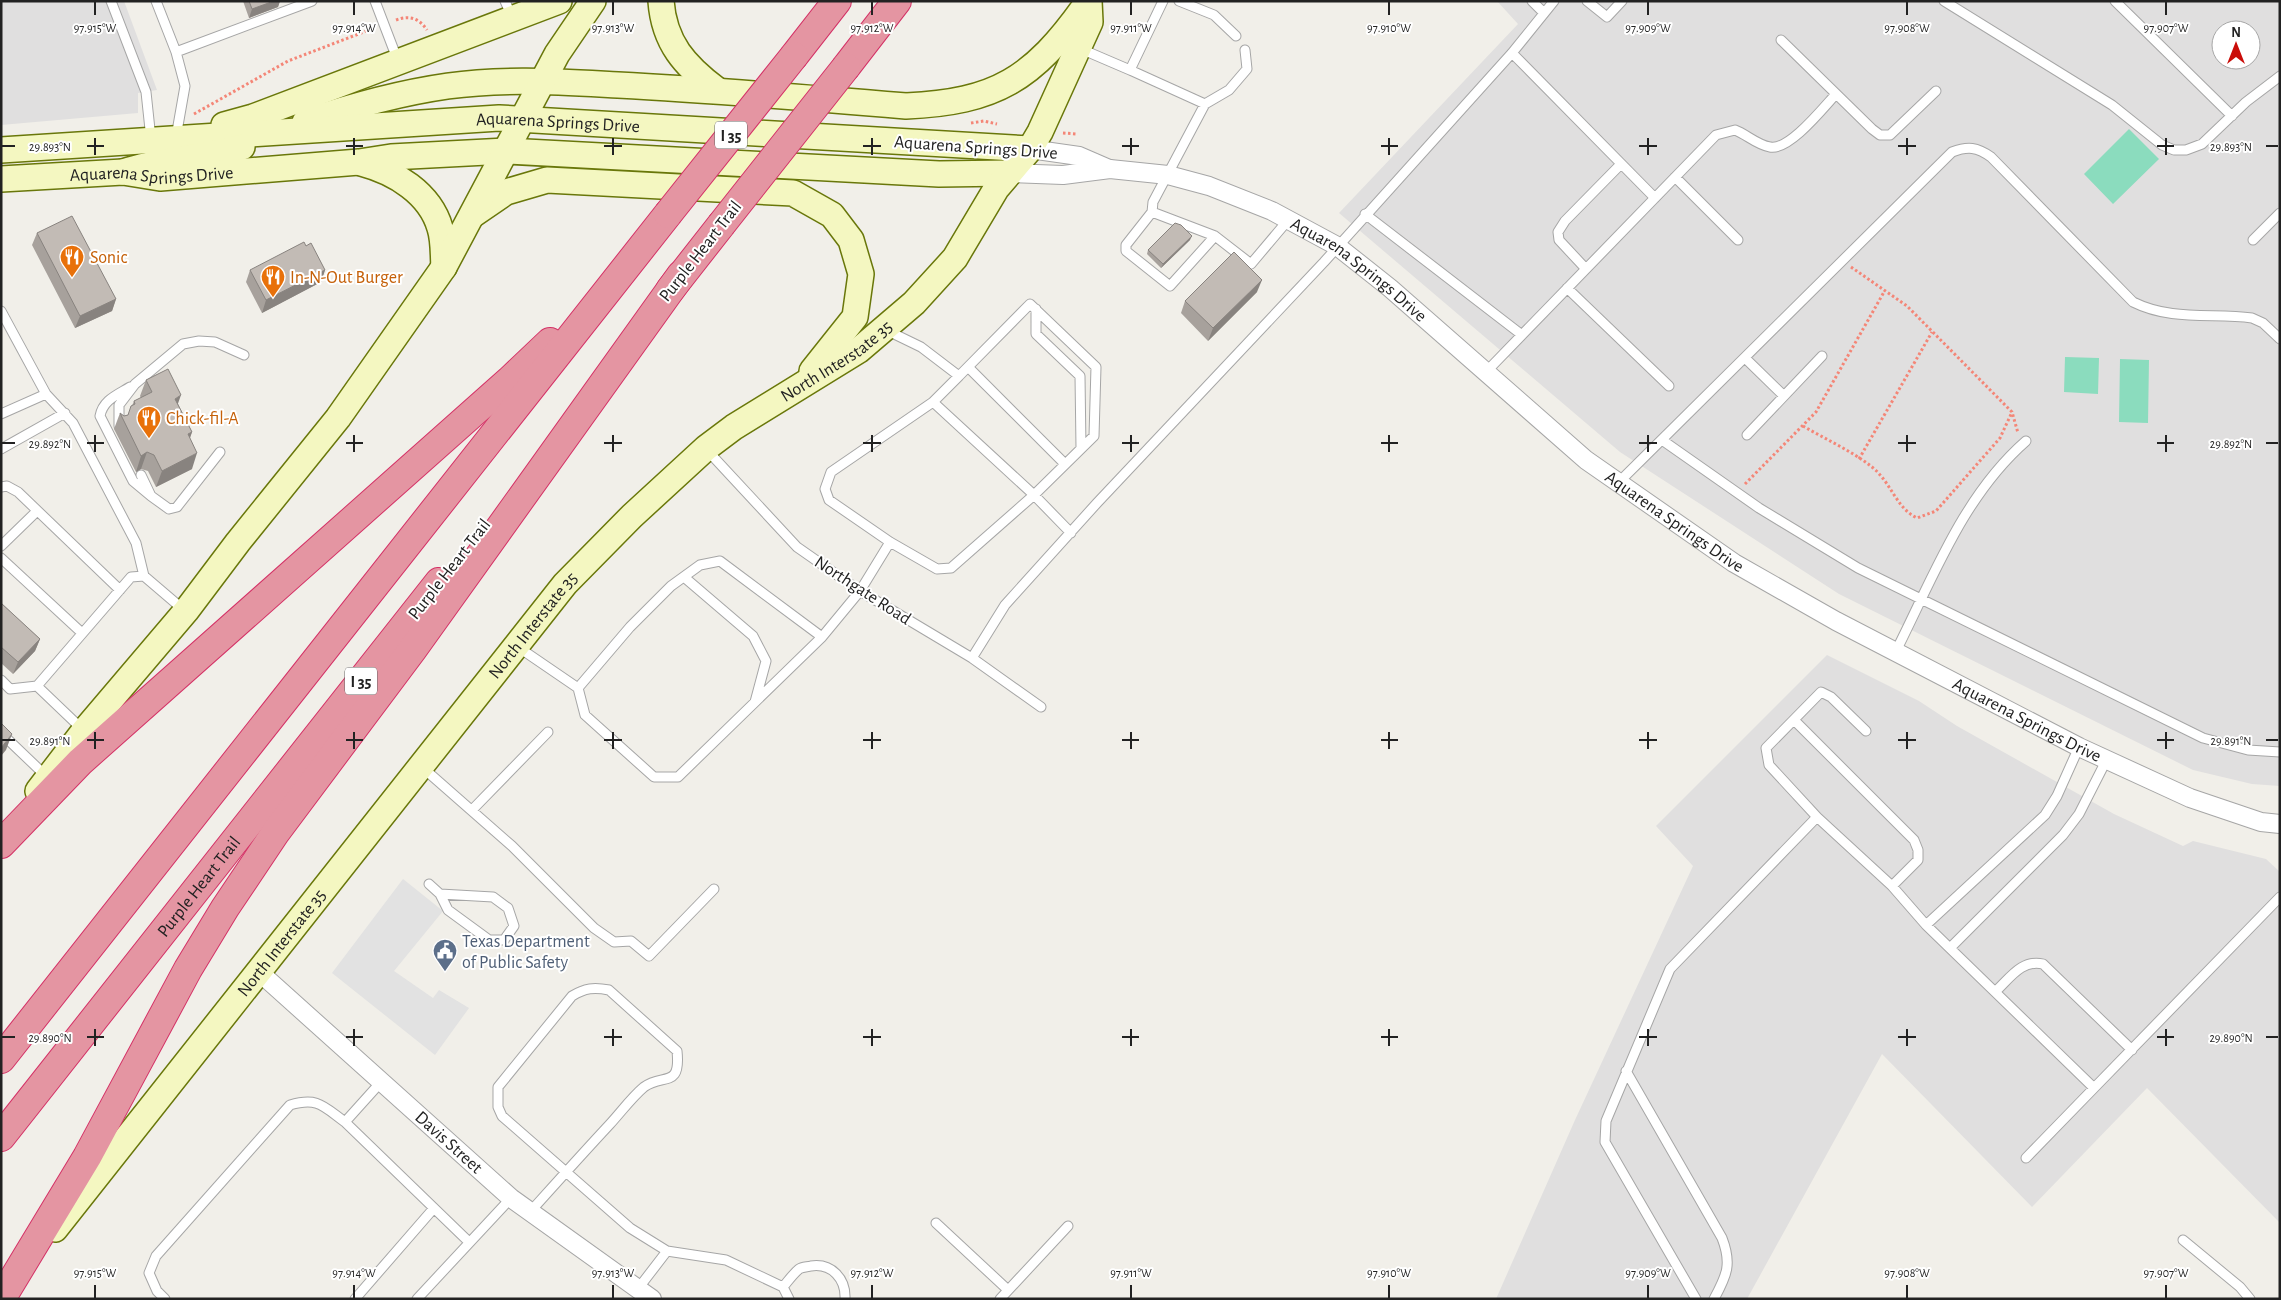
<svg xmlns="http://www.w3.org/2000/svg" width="2281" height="1300" font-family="'Alegreya Sans',sans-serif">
	<rect width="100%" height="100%" fill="#f1efe9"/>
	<path fill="#e0dfdf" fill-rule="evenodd" d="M1,1H124L157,90L138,93V113L1,125Z
		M1497,1H2280V786L2252,784L2193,770L1839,594L1620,452L1339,213L1518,24ZM2221,30H2251V60H2221Z
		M1827,655L1919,701L1957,726L2114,814L2183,846L2193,841L2266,859L2280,872V1223L2147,1088L2032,1207L1882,1054L1747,1299H1496L1575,1120L1693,866L1656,826Z"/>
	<path fill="#8bdcbe" d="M2129,129L2159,159L2113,204L2084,174Z
		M2065,357L2099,358L2098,394L2064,392Z
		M2120,359L2149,360L2148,423L2119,422Z"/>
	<path fill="#e2e2e2" d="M403,879L443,911L394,971L433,998L439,990L469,1008L435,1055L332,973Z"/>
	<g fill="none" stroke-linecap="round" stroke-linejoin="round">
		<defs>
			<path id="service" d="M111,1L146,92L151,139
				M156,1L176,52
				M375,1L398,61
				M505,1L512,17
				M1179,1L1214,15L1236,36
				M1532,1L1544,13
				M1587,1L1607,17L1622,1
				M1944,1L2112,105L2162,145L2174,150H2186L2202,144L2246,102L2280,76
				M2115,1L2232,116
				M1781,40L1872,129L1880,135H1890L1936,91
				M1081,49L1130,70L1163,1
				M1512,53L1655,198
				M1130,70L1205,104L1229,90L1247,69L1245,50
				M1205,104L1153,202L1152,212L1126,245V251L1170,286L1215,236L1251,264L1289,219
				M176,137L185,86L176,52L312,1
				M1675,177L1738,240
				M1152,212L1215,236
				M1365,214L1522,335
				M2253,240L2280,213
				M1586,269L1559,240L1558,232L1565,221L1621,164
				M1567,288L1669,386
				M1036,309V334L1080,376L1081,448
				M1,311L46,394L73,423L136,543L144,576
				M886,330L921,347L959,376L933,402L831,472L825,489L829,500L890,542L937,569L951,568L1034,495L1094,436L1096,367L1030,304L959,376
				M1745,358L1784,396
				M968,367L1064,463
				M1485,373L1716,135L1735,130C1746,134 1757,145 1770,147C1789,151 1823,108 1836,94
				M130,387C117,395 103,400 100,416L133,481L151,496
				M933,402L1034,495L1071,533
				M1,414L46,394
				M119,426V405L135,384L183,344L199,341L215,342L244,355
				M1747,435L1822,356
				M1662,440L1759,508L1858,568L2203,738L2248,750L2280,752
				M1,449L65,413
				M706,449L797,547L860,591L972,658L1041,707
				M141,475L151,496L169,509L177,507L220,452
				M1618,483L1952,152C1968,146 1977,147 1991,157L2133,302C2171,321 2211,313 2252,318L2263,323L2280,339
				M1,487L7,486L18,492L120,590
				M1,546L37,511
				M1,558L82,633
				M684,577L753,636L766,661L755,702
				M822,637L860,591L890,542
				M518,647L578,688L630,627L671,586L700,565L720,561L822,637L678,777H654L585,715L578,688
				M1896,651C1933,578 1963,496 2026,441
				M972,658L1005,605L1097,503L1324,262L1512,53L1554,1
				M1,680L10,689L37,686L131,577L144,576L185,611
				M37,686L82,729
				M1794,720L1914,840L1918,850V860L1892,886
				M1866,731L1831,697L1821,692L1766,748L1769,765L1817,817L1892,886L1926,925L2094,1088L2280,897
				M1,733L46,776
				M422,767L512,846L594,928L614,942L631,941L649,956L714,889
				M472,810L548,732
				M429,884L440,894L448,910L489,940H504L514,926L508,908L493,897L440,894
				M1926,925L2045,815L2057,796L2079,747
				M1951,947L2063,835L2079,814L2107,759
				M1996,991C2010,978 2022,959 2043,964L2132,1050
				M1626,1071L1722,1238C1732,1264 1727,1275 1714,1299
				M345,1122L469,1242
				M2026,1158L2094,1088
				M530,1212C557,1182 583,1153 610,1124C621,1112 632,1097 644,1087C663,1073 681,1089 677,1051L609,990C594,987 585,988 572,996L498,1087V1107L502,1116L630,1228L667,1251L637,1290
				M936,1223L1008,1290
				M2183,1240L2240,1287L2250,1299
				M667,1251L726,1260L783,1287L789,1299
				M783,1287C788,1281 793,1274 799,1269C802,1267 807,1267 811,1266C832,1263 846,1279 845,1299
				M165,1299L157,1291L149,1273L156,1256L290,1105C318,1097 323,1106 345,1122L381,1082
				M355,1299L434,1208
				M417,1299L511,1198
				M1000,1299L1068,1226
				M1696,1299L1605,1142L1606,1121L1670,969L1817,817"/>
			<g id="minor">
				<path d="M1030,149L1079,156L1109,169"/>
				<path id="s1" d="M1009,173L1063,175L1110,169L1168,175L1209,186L1272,211L1337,246L1390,288L1586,460L1734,563L1836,621L2079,747L2190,798L2261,822L2280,824"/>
				<path d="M258,971L511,1198L652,1299"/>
			</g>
			<g id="secondary">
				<path d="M661,1C664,43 685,66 717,90"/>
				<path d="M305,122C352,106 399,93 448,86C505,78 561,82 618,85C714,90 810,98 906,106C996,102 1033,79 1085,6"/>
				<path d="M224,125L253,117L559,1"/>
				<path id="s2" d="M1,150L499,118L1030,149"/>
				<path d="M361,163C395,172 430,193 440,228C444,240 443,254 444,267"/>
				<path d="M123,172C162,159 202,158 242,147"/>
				<path id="s3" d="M1,179L123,172L160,178L359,162L391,157L506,151L939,174L1009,173"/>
				<path d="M474,214L506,192L547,180L793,193L832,215L851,240L861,274L855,317L812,371"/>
				<path d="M38,791L84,731L186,611L238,542L338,418L444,267L557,54L593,1"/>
				<path id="s4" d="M55,1229L565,584L632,516L706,448L734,427L859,350L914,303L955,258L996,189L1030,149L1040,132L1090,22L1089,1"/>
			</g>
			<g id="motorway">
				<path d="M794,56L837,1"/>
				<path d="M846,67L897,1"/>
				<path d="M670,290L721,225"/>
				<path d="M1,844L80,762L510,380L550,342"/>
				<path d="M1,1059L668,214"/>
				<path id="s5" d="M1,1137L439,582"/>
				<path d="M3,1296L87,1157L188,969L225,908L276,832L413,649L681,275"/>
			</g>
		</defs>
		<use href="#service" stroke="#a6a6a6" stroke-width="11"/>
		<use href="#minor" stroke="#a6a6a6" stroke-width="20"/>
		<use href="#secondary" stroke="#69770a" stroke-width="28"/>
		<use href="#motorway" stroke="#d43166" stroke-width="30"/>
		<path stroke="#f48677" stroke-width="3" stroke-dasharray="2.5 2.5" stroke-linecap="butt" d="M396,20C409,15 419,18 427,30
			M194,114L288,61L369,30
			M971,123L984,121L997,124
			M1063,133L1077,134
			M1851,267L1907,306L2012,412L2018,433
			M1803,426C1825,439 1852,451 1872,467C1891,482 1896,508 1917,518L1936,511L2000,438L2012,412
			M1859,459L1932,332
			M1745,484L1816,412L1884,292"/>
		<use href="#service" stroke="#fff" stroke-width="9"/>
		<use href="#minor" stroke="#fff" stroke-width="18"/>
		<use href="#secondary" stroke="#f4f7c1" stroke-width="25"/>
		<use href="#motorway" stroke="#e495a2" stroke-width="28"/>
		<defs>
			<path id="motorway-bridge" d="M668,214L794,56
				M721,225L846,67"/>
		</defs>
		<use href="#motorway-bridge" stroke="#d43166" stroke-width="30" stroke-linecap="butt"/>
		<use href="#motorway-bridge" stroke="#e495a2" stroke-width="28"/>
	</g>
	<path fill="#a7a19c" d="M243,1H280L278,7L249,18Z
		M37,233L116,299L112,311L75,328L32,245Z
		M1190,240L1161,268L1147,254L1148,250Z
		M250,270H325L321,282L262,313L246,282Z
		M1257,292L1208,341L1181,313L1185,301Z
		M146,380L178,404L192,432L190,438L192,469L156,487L148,471L141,469L136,472L114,429L120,413L124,416L128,415L134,401L141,398L140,396Z
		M1,603L40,639L35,651L13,674L1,663Z"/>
	<path fill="#88837f" d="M274,1H280L278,7L249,18L252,9Z
		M1192,236L1190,240L1161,268L1163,264Z
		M325,270L321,282L262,313L266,300Z
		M1262,280L1257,292L1208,341L1213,328Z
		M116,299L112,311L75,328L80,316Z
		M181,395L175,412V399Z
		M192,432L186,448L188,434Z
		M147,452L141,469L136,472L141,456Z
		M197,453L192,469L156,487L162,471Z
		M40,639L35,651L13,674L18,662Z
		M12,734L6,750L1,756V748Z"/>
	<path fill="#c2bbb5" stroke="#88837f" d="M249,1H274L252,9Z
		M72,216L116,299L80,316L37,233Z
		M1175,223L1181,225L1192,236L1163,264L1148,250Z
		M304,242L306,246L311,243L325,270L266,300L250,270Z
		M1234,252L1262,280L1213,328L1185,301Z
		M168,369L181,395L175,399L192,432L188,434L197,453L162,471L154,455L147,452L141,456L120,413L124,416L128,415L131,406L135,404L134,401L152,392L146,380Z
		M1,603L40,639L18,662L1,647Z
		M1,723L12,734L1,748Z"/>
	<path fill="none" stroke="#222" stroke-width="2" d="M95,2V15M354,2V15M613,2V15M872,2V15M1131,2V15M1389,2V15M1648,2V15M1907,2V15M2166,2V15M95,138V155M354,138V155M613,138V155M872,138V155M1131,138V155M1389,138V155M1648,138V155M1907,138V155M2166,138V155M2,146H15M87,146H104M346,146H363M604,146H622M863,146H881M1122,146H1139M1381,146H1398M1639,146H1657M1898,146H1916M2157,146H2174M2266,146H2278M95,435V452M354,435V452M613,435V452M872,435V452M1131,435V452M1389,435V452M1648,435V452M1907,435V452M2166,435V452M2,443H15M87,443H104M346,443H363M604,443H622M863,443H881M1122,443H1139M1381,443H1398M1639,443H1657M1898,443H1916M2157,443H2174M2266,443H2278M95,732V749M354,732V749M613,732V749M872,732V749M1131,732V749M1389,732V749M1648,732V749M1907,732V749M2166,732V749M2,740H15M87,740H104M346,740H363M604,740H622M863,740H881M1122,740H1139M1381,740H1398M1639,740H1657M1898,740H1916M2157,740H2174M2266,740H2278M95,1029V1046M354,1029V1046M613,1029V1046M872,1029V1046M1131,1029V1046M1389,1029V1046M1648,1029V1046M1907,1029V1046M2166,1029V1046M2,1037H15M87,1037H104M346,1037H363M604,1037H622M863,1037H881M1122,1037H1139M1381,1037H1398M1639,1037H1657M1898,1037H1916M2157,1037H2174M2266,1037H2278M95,1285V1298M354,1285V1298M613,1285V1298M872,1285V1298M1131,1285V1298M1389,1285V1298M1648,1285V1298M1907,1285V1298M2166,1285V1298"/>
	<defs>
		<symbol id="restaurant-pin" viewBox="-11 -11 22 30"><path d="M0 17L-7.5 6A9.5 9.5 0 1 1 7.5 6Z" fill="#e8710a" stroke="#fff"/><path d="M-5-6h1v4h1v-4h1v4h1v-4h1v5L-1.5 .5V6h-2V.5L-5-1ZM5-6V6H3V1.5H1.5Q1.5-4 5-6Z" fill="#fff"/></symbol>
		<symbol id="civic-pin" viewBox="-11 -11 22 30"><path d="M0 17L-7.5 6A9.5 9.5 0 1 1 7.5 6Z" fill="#5c6f8a" stroke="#fff"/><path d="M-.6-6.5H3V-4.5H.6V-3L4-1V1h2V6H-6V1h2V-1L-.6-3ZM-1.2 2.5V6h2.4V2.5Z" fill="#fff"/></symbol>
	</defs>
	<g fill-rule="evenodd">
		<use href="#restaurant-pin" x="58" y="243" width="28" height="38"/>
		<use href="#restaurant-pin" x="259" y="263" width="28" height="38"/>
		<use href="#restaurant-pin" x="135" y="404" width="28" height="38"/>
		<use href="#civic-pin" x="431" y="937" width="28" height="38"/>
	</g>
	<g text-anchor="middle" stroke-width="4" stroke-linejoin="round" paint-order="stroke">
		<g fill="#fff" stroke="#646464" stroke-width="1">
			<rect x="715" y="121.5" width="32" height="27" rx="4"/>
			<rect x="345" y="667.5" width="32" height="27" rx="4"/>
		</g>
		<g font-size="16" font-weight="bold" fill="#222">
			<text x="731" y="141">I 35</text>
			<text x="361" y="687">I 35</text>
		</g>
		<g font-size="18" fill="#222" stroke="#fff">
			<text dy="6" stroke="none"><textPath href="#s2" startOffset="558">Aquarena Springs Drive</textPath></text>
			<text transform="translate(976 147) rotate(4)" y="6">Aquarena Springs Drive</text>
			<text dy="6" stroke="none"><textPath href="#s3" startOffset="151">Aquarena Springs Drive</textPath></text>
			<text transform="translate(700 251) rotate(-52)" y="6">Purple Heart Trail</text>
			<text dy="6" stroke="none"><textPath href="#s1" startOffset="375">Aquarena Springs Drive</textPath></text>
			<text dy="6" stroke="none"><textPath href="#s4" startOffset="1175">North Interstate 35</textPath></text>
			<text dy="6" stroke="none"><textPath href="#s1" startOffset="780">Aquarena Springs Drive</textPath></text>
			<text transform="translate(449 569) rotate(-52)" y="6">Purple Heart Trail</text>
			<text transform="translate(863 590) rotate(33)" y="6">Northgate Road</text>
			<text dy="6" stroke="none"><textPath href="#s4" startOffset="770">North Interstate 35</textPath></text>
			<text dy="6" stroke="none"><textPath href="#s1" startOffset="1185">Aquarena Springs Drive</textPath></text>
			<text dy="6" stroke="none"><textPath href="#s5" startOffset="319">Purple Heart Trail</textPath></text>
			<text dy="6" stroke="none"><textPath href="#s4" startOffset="365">North Interstate 35</textPath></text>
			<text transform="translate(449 1142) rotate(42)" y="6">Davis Street</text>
		</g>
		<g font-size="18" fill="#c56008" stroke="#fff" text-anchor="start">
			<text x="90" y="263">Sonic</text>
			<text x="290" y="283">In-N-Out Burger</text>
			<text x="166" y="424">Chick-fil-A</text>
		</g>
		<g font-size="18" fill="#4e5e75" stroke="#fff" text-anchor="start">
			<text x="462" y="947">Texas Department<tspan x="462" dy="21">of Public Safety</tspan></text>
		</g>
	</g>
	<g font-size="12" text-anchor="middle" fill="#222" stroke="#fff" stroke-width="4" stroke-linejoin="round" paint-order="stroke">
		<text x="95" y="32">97.915°W</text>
		<text x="354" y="32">97.914°W</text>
		<text x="613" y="32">97.913°W</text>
		<text x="872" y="32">97.912°W</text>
		<text x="1131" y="32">97.911°W</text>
		<text x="1389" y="32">97.910°W</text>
		<text x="1648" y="32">97.909°W</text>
		<text x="1907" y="32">97.908°W</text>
		<text x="2166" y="32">97.907°W</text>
		<text x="50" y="151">29.893°N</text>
		<text x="2231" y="151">29.893°N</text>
		<text x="50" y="448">29.892°N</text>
		<text x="2231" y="448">29.892°N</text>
		<text x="50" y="745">29.891°N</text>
		<text x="2231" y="745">29.891°N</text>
		<text x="50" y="1042">29.890°N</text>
		<text x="2231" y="1042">29.890°N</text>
		<text x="95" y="1277">97.915°W</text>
		<text x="354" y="1277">97.914°W</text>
		<text x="613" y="1277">97.913°W</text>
		<text x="872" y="1277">97.912°W</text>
		<text x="1131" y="1277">97.911°W</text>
		<text x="1389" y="1277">97.910°W</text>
		<text x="1648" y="1277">97.909°W</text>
		<text x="1907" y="1277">97.908°W</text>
		<text x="2166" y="1277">97.907°W</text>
	</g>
	<rect width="2281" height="1300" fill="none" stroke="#222222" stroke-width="5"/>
	<g transform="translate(2236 45)"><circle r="24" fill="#ffffff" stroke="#a7a7a7"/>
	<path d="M0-4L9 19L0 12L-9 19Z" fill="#ca0d09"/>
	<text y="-8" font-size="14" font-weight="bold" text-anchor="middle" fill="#222222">N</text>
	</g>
</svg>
